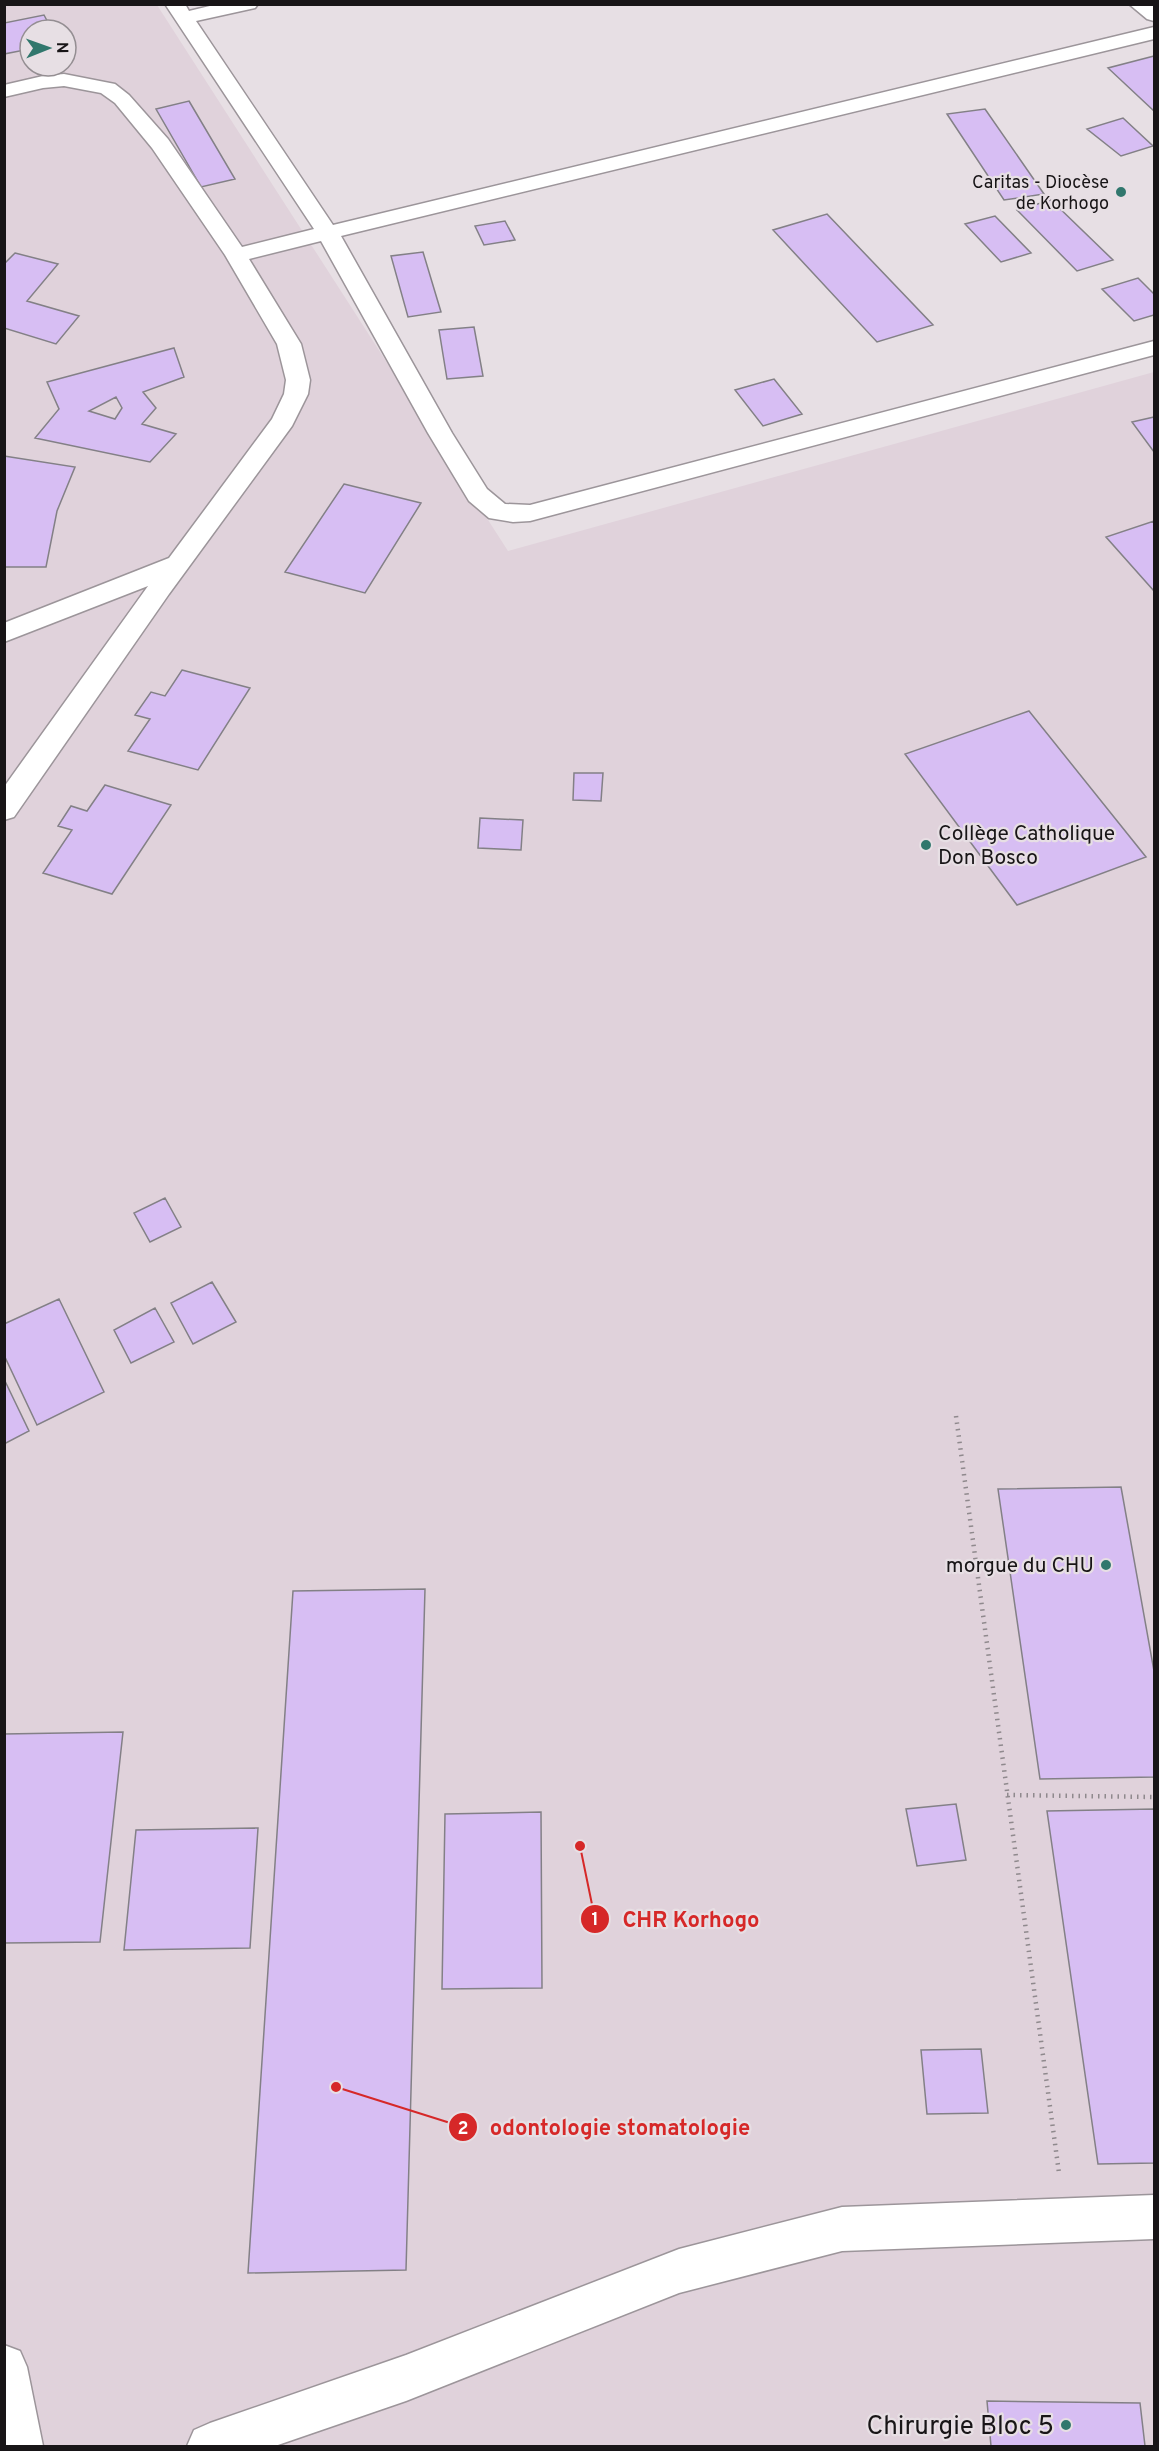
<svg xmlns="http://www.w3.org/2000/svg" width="1159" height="2451" font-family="Overpass,sans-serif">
	<rect width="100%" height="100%" fill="#e7dfe4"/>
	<path fill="#e0d2db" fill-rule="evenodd" d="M5,5H157L508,551L1154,372V2446H5ZM30,30H66V66H30Z"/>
	<path fill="#d7bef3" stroke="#838086" stroke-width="1.5" fill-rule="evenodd" d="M44,15L52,30H30V49L4,54V23Z
		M1154,56V111L1108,68Z
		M189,101L235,179L201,187L156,109Z
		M985,109L1044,194L1004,200L947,114Z
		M1123,118L1153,146L1121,156L1087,129Z
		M1051,200L1113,260L1077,271L1017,210Z
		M827,214L933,325L877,342L773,230Z
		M995,216L1031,253L1001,262L965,224Z
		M505,221L515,240L484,245L475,226Z
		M423,252L441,312L408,317L391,256Z
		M15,253L58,264L27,301L79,316L56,344L4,328V264Z
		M1138,278L1154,294V315L1134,321L1102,289Z
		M474,327L483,376L447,379L439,330Z
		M174,348L184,377L143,392L156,408L142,424L176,434L150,462L35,438L59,409L47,382ZM116,397L122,408L115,419L89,411Z
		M774,379L802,414L763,426L735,390Z
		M1154,417V452L1132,422Z
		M4,456L75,467L57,511L46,567H4Z
		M344,484L421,503L365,593L285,572Z
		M1154,521V591L1106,537Z
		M182,670L250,688L198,770L128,751L150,719L135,715L151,692L165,696Z
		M1029,711L1146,857L1017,905L905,754Z
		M574,773H603L601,801L573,800Z
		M105,785L171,805L112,894L43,873L72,830L58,826L71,806L87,811Z
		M480,818L523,820L521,850L478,848Z
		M165,1198L181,1227L150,1242L134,1213Z
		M212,1282L236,1322L193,1344L171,1303Z
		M59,1299L104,1392L37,1425L4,1355V1324Z
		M155,1308L174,1342L131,1363L114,1330Z
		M4,1379L29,1431L4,1444Z
		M1121,1487L1154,1671V1777L1040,1779L998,1489Z
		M425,1589L406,2270L248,2273L293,1591Z
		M123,1732L100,1942L4,1943V1734Z
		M956,1804L966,1860L917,1866L906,1809Z
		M1154,1809V2163L1098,2164L1047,1811Z
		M541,1812L542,1988L442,1989L445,1814Z
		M258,1828L250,1948L124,1950L136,1830Z
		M981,2049L988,2113L927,2114L921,2050Z
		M987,2401L1140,2403L1145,2446H991Z"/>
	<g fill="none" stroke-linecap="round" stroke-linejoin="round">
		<defs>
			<path id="minor" d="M165,4H185L189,11L218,4H258L255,8L196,21L333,225L1154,27V39L341,236L452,433L487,489L505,504L530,505L1154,341V355L530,521L513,522L489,518L469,501L428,433L321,241L249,259L301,344L310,380L308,394L292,426L169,594L14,817L4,820V787L148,586L4,642V623L169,558L272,419L284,394L286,380L277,344L225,255L152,148L115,103L101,93L64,86L43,88L4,97V85L43,76L64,74L115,84L129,95L168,139L242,247L314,229Z
				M1129,4H1152L1154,6V21L1147,19Z
				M1154,2195V2239L842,2251L679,2293L406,2401L275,2446H187L194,2430L210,2423L406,2355L679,2249L842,2207Z
				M4,2345L20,2351L27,2367L43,2446H4Z"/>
		</defs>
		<use href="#minor" stroke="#9c959a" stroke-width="3"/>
		<path stroke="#8f898d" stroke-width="4.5" stroke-dasharray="1.5 5" stroke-linecap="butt" d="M956,1416L1059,2173
			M1007,1795L1154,1797"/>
		<use href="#minor" fill="#fff" fill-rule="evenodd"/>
	</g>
	<g fill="#31776d" stroke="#e7dfe4" stroke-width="2">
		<circle cx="1121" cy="192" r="6"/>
		<circle cx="926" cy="845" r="6"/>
		<circle cx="1106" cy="1565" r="6"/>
		<circle cx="1066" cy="2425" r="6"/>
	</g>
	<g text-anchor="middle" stroke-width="4.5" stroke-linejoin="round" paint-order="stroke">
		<g font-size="18" fill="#181517" stroke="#e7dfe4" text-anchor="end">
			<text x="1109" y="188">Caritas - Diocèse<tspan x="1109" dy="21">de Korhogo</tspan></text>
		</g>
		<g font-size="21" fill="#181517" stroke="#e7dfe4" text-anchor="start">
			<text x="938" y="840">Collège Catholique<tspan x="938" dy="24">Don Bosco</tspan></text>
			<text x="1094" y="1572" text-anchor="end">morgue du CHU</text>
		</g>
		<g font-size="26" fill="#181517" stroke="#e7dfe4" text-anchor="end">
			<text x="1054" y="2434">Chirurgie Bloc 5</text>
		</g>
	</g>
	<path fill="none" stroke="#d62828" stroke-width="2" d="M580 1846L595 1919M336 2087L463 2127"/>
	<g fill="#d62828" stroke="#e7dfe4" stroke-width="2">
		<circle cx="580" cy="1846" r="6"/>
		<circle cx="336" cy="2087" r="6"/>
		<circle cx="595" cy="1919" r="15"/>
		<circle cx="463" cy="2127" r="15"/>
	</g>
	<g font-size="18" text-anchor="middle" font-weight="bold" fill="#fff">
		<text x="595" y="1925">1</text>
		<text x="463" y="2134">2</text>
	</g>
	<g font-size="22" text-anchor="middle" font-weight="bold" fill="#d62828" stroke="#e7dfe4" stroke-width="4.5" stroke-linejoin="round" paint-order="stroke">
		<text x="691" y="1927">CHR Korhogo</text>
		<text x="620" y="2135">odontologie stomatologie</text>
	</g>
	<rect width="1159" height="2451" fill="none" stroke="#181517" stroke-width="12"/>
	<g transform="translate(48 48) rotate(89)"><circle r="28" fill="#e7dfe4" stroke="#948e92" stroke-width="1.5"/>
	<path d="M0-4.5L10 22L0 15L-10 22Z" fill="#31776d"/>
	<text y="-9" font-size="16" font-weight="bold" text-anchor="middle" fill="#181517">N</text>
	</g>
</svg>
